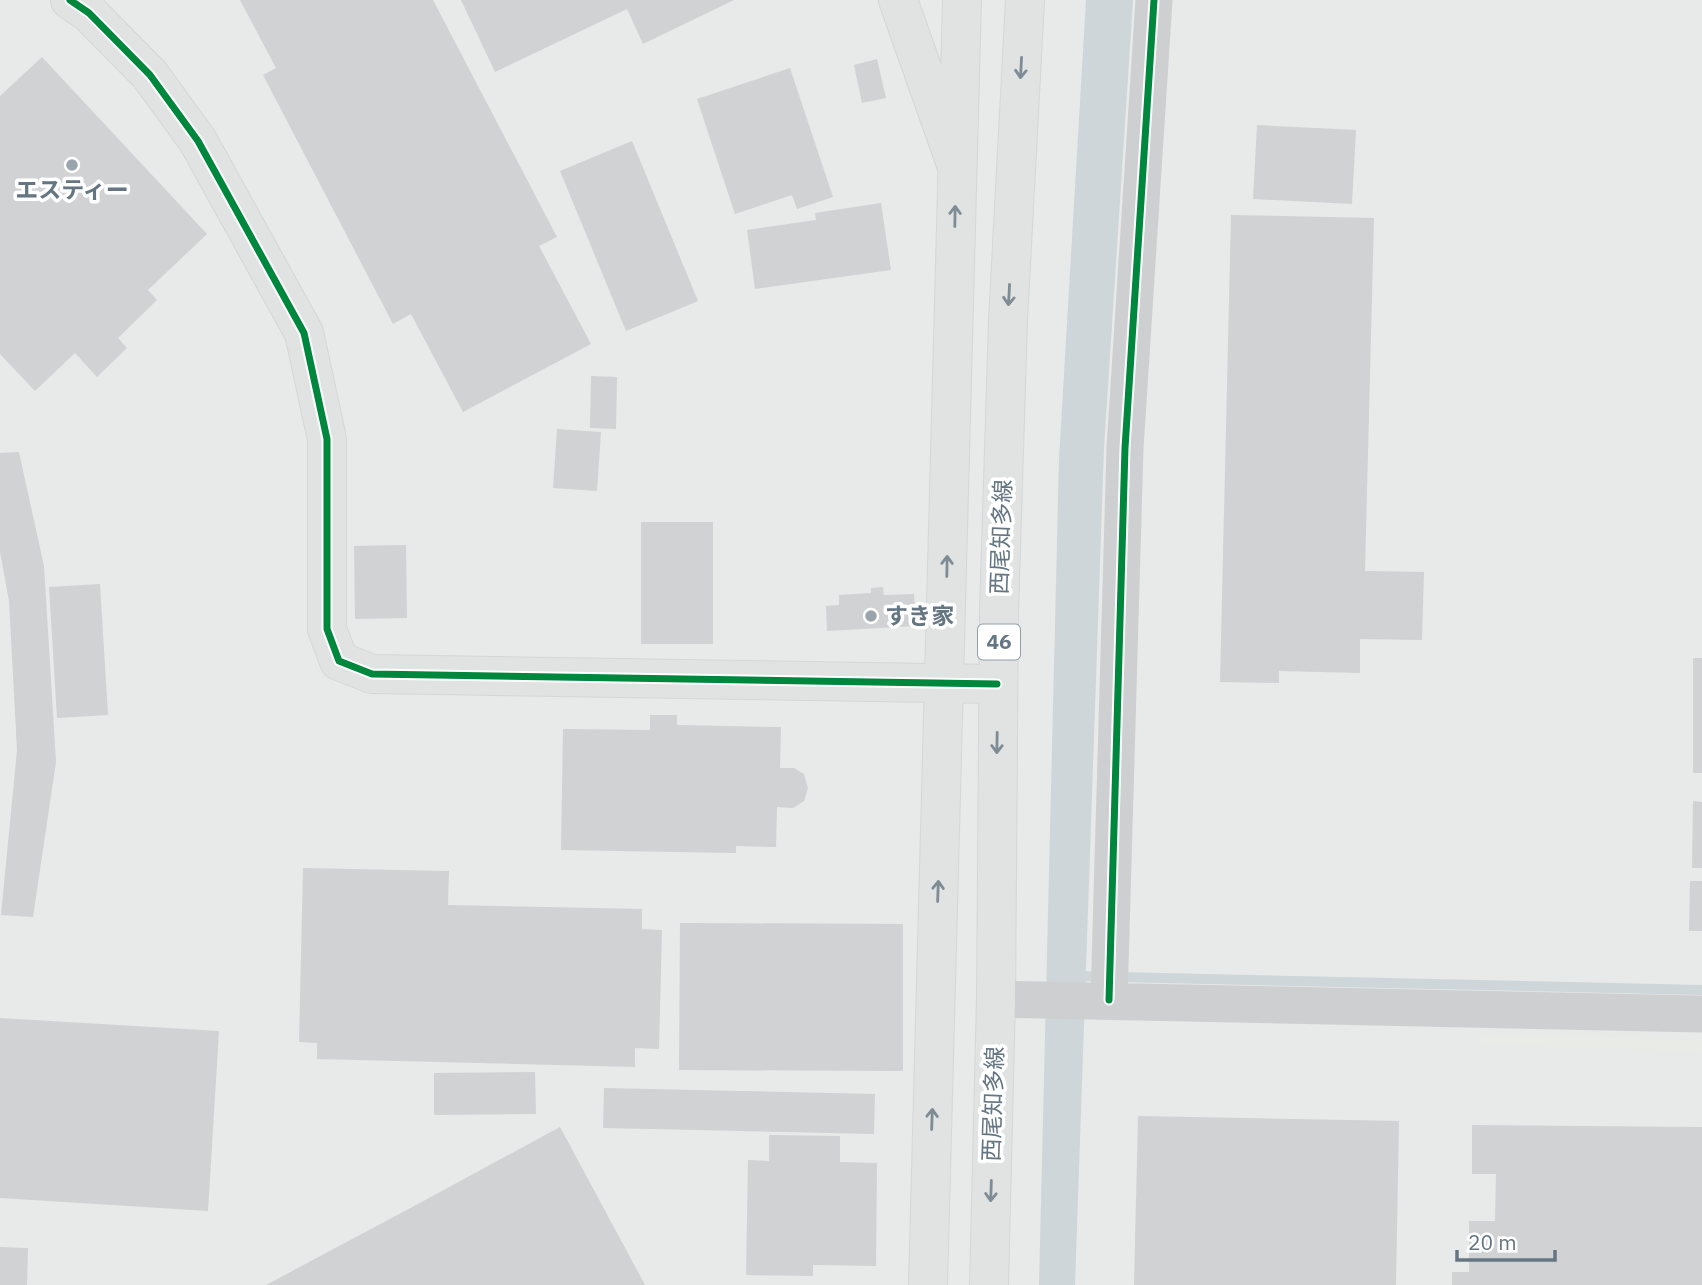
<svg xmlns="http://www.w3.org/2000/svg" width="1702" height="1285" font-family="'IBM Plex Sans','Noto Sans JP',sans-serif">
	<rect width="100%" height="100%" fill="#f9f9f9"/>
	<path fill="#e8e9e9" d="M0,0H1702V1285H0Z"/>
	<path fill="#e8ebe6" d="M1481,1034L1702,1040V1051L1482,1045Z"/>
	<path fill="#ced6d9" d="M1086,0H1133L1104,448L1075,1285H1039L1059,459Z"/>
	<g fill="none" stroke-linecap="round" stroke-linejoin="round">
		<path stroke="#ced6d9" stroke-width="10" d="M1073,976L1702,990"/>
	</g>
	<path fill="#d0d2d3" d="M240,0H433L557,237L539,246L591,344L463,412L411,314L393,324L263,75L276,68Z
		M461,0H734L643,44L627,9L495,72Z
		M42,57L207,234L148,290L157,300L118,338L127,348L97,377L75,353L35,391L0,354V96Z
		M877,59L886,98L862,103L854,65Z
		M790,68L833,197L797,209L792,195L735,214L697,99Z
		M1257,125L1356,130L1352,204L1253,199Z
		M632,141L698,301L626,331L560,171Z
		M881,203L891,270L755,289L747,230L816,220L815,213Z
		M1231,215L1374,218L1365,571L1424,572L1422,640L1360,639V673L1279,671V683L1220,682Z
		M591,376L617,377L616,429L590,428Z
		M557,429L601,432L597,491L553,488Z
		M19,452L44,566L56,762L33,917L1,915L17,750L9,601L0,552V453Z
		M641,522H713V644H641Z
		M406,545L407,618L355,619L354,546Z
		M100,584L108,715L57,718L49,587Z
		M883,587L884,595L914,594L916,626L827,631L826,606L839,605V595L871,593V588Z
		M1693,658H1702V773H1693Z
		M650,715H677V725L781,727L780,768H794L804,774L808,788L804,801L793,808L777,807L776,847L736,846V853L561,850L563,729L650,730Z
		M1693,801L1702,802V868H1692Z
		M303,868L449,871L448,905L642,909V929L662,930L659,1049L635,1048V1067L317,1059V1043L299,1042Z
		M1690,881H1702V931H1689Z
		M680,923L903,924V1071L679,1070Z
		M0,1018L219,1031L208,1211L0,1198Z
		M535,1072L536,1114L434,1115V1073Z
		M604,1088L875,1094L874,1134L603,1128Z
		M1138,1116L1399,1121L1396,1285H1134Z
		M1472,1125L1702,1127V1285H1452V1272H1469V1221H1495L1496,1174H1472Z
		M560,1127L645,1285H266L416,1205Z
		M769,1135L840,1136V1162L877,1163L876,1266L813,1265V1276L746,1275L748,1160L769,1161Z
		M0,1247L28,1248L27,1285H0Z"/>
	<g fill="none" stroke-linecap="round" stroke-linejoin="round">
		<defs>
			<path id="secondary" d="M70,0L89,13L150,75L198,141L304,333L327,439V629L339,661L372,674L997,684
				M898,0L956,164"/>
			<path id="primary" d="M928,1285L962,0
				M989,1285L996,999L999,612L1008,321L1025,0"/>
		</defs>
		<use href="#secondary" stroke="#d5d6d7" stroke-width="40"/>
		<use href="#primary" stroke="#d5d6d7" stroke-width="40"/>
		<path stroke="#cecfd0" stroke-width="37" d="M996,999L1702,1014
			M1109,1000L1125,448L1154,0"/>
		<use href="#secondary" stroke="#e1e2e2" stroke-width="38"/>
		<use href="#primary" stroke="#e1e2e2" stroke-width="38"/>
		<defs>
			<path id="cycleway" d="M70,0L89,13L150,75L198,141L304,333L327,439V629L339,661L372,674L997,684
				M1109,1000L1125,448L1154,0"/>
		</defs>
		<use href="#cycleway" stroke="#fff" stroke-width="11"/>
		<use href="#cycleway" stroke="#00873e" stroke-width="7"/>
	</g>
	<defs><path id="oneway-shaft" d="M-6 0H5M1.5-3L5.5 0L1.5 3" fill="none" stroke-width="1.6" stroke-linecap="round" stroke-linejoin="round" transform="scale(1.75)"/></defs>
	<g stroke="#7e8c96">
		<use href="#oneway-shaft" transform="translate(1021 68) rotate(93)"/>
		<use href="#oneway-shaft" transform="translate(955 216) rotate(-89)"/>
		<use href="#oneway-shaft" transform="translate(1009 295) rotate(93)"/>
		<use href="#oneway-shaft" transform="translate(947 566) rotate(-89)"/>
		<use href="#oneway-shaft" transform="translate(997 743) rotate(91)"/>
		<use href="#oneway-shaft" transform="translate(938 891) rotate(-88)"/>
		<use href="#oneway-shaft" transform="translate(932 1119) rotate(-88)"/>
		<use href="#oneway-shaft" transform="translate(991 1191) rotate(92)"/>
	</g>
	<g fill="#99a4ac" stroke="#fff" stroke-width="2.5">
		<circle cx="72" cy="165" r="7"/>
		<circle cx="871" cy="616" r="7"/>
	</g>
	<g text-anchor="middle" stroke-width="7" stroke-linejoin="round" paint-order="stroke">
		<rect fill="#fff" stroke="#939fa8" stroke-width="2" x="978" y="624.5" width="42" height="35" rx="5"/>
		<g font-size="21" font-weight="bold" fill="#657683">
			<text x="999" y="649">46</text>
		</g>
		<g font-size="23" font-weight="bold" fill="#657683" stroke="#fff">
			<text x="72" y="198">エスティー</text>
			<text x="885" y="624" text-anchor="start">すき家</text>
		</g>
		<g font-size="23" fill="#657683" stroke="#fff">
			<text transform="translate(1001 537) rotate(-88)" y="8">西尾知多線</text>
			<text transform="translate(993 1104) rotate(-88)" y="8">西尾知多線</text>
		</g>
	</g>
	<path d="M1457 1250v10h98v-10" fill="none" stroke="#657683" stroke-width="3.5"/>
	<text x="1468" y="1250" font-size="21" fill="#657683" stroke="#ffffff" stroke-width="5" paint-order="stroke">20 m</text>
</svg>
